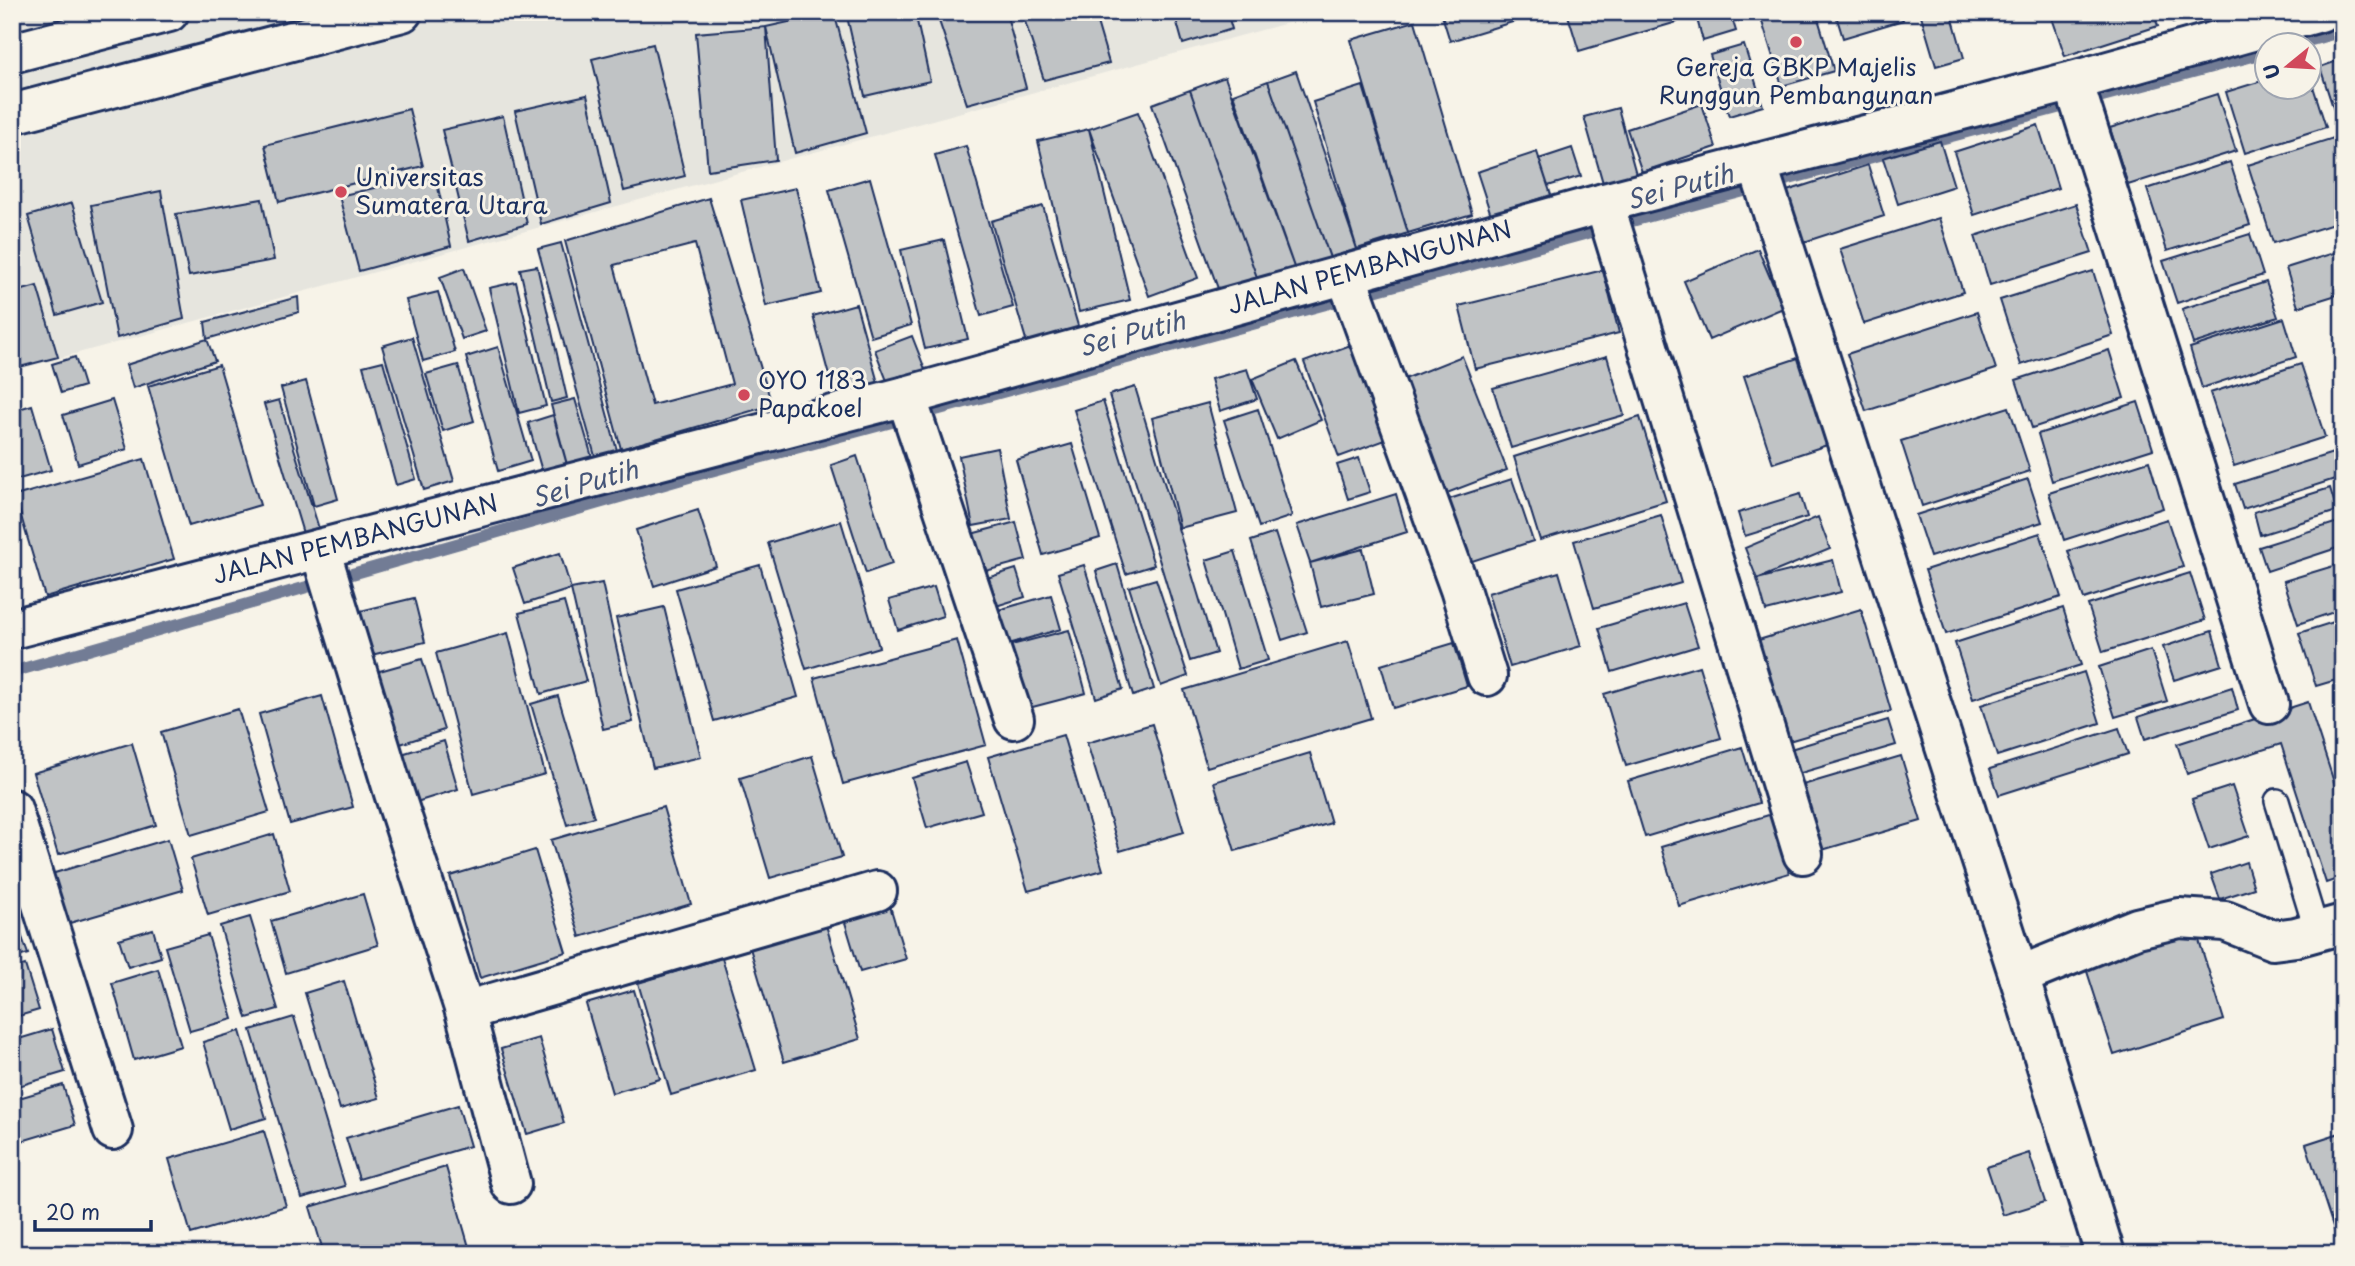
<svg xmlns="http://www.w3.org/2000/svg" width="2355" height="1266" font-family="'Playpen Sans',sans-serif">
	<rect width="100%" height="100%" fill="#f7f3e8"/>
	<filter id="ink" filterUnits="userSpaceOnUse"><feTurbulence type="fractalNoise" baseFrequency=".0143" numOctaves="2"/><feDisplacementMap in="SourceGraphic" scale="14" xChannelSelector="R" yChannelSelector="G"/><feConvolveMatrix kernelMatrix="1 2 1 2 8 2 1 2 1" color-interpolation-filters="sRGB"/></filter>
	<g filter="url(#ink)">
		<path fill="#e6e5de" d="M12,12H1328L12,371Z"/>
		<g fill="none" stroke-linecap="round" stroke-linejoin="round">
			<path stroke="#727c95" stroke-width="12" d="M2290,46L2343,31
				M12,672L696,475L1665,212L2268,52"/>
		</g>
		<path fill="#c0c3c5" stroke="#1b2f5e" stroke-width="2" fill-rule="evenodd" d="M834,12L866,133L795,153L766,27Z
			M846,12H915L930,81L865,96Z
			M936,12H1006L1026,88L967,104Z
			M1022,12H1094L1109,63L1044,80Z
			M1174,12H1227L1232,29L1183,44Z
			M1441,12H1528L1529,17L1450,41Z
			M1567,12H1674L1677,22L1579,51Z
			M1695,12H1730L1736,31L1703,41Z
			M1759,12H1816L1834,71L1782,86Z
			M1835,12H1900L1903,20L1843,38Z
			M1920,12H1951L1964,58L1936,66Z
			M2060,12H2153L2158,26L2065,56L2051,15Z
			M2169,12H2205L2173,23Z
			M1415,21L1472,214L1408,233L1351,40Z
			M766,27L776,160L708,170L696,33Z
			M653,44L685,176L624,191L592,59Z
			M1744,45L1763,106L1729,116L1710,55Z
			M2343,59V124L2339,126L2320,67Z
			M1296,71L1357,249L1330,258L1268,81Z
			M1225,77L1295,270L1259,283L1190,90Z
			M2310,77L2326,127L2245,153L2226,92L2268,79V88H2310Z
			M1268,81L1330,258L1295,270L1233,94Z
			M1363,86L1408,233L1357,249L1313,102Z
			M1190,90L1259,283L1221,297L1152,104Z
			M2217,94L2236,151L2128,185L2110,128Z
			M587,95L611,203L541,224L515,111Z
			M1702,104L1716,147L1642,172L1627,129Z
			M1618,108L1636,174L1603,183L1584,117Z
			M409,109L423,166L279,202L265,145Z
			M1138,112L1198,278L1149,296L1089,129Z
			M503,116L527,224L469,241L442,130Z
			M2038,125L2058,188L1974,215L1954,152Z
			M1089,129L1130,300L1079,312L1038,141Z
			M2343,135V221L2273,243L2248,165Z
			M1940,141L1954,186L1898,204L1883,158Z
			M966,146L1013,307L981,316L935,155Z
			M1572,148L1581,176L1548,186L1539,159Z
			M1537,152L1551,195L1491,215L1477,172Z
			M2230,162L2250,225L2167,251L2147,189Z
			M1868,165L1884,216L1801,243L1784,192Z
			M435,174L451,246L359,271L339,196Z
			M870,178L911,325L871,337L829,190Z
			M796,188L821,293L766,306L741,200Z
			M161,191L184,319L117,338L91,205Z
			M709,198L772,405L621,449L565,241ZM695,244L732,384L652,405L614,265Z
			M262,199L274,260L189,276L176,214Z
			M72,203L102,302L57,315L28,216Z
			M2076,204L2092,253L1990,285L1975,236Z
			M1043,206L1081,336L1029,350L991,221Z
			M1939,218L1963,292L1864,324L1840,249Z
			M2250,234L2263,275L2177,303L2163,261Z
			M944,240L968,339L925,349L901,250Z
			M561,243L618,454L596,460L538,249Z
			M1758,249L1783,308L1709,340L1684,281Z
			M2343,250V293L2298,307L2286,268Z
			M537,266L567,398L551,402L520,269Z
			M464,268L486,331L462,339L440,277Z
			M1603,270L1619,333L1475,369L1459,306Z
			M2093,271L2113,335L2021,365L2000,300Z
			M516,282L546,406L519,413L489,288Z
			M2266,282L2278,317L2193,344L2182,309Z
			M37,286L58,357L12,369V293Z
			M438,292L455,352L423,361L406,300Z
			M298,297L299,312L207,339L205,322Z
			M856,304L880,390L836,402L813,316Z
			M1977,312L1996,369L1866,411L1847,354Z
			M2284,318L2296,357L2202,388L2190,348Z
			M912,336L928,377L891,391L875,350Z
			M412,337L454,481L424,490L382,346Z
			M207,339L215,361L133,388L126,365Z
			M1356,343L1391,438L1339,457L1304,362Z
			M498,347L531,461L498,471L466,357Z
			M2109,350L2124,398L2032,428L2016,380Z
			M1462,356L1507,470L1447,493L1402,380Z
			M1607,356L1624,415L1511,448L1493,388Z
			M75,357L84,386L61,393L52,364Z
			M1801,357L1830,444L1773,463L1744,376Z
			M383,361L416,479L396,485L363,366Z
			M1296,361L1321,420L1277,439L1252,379Z
			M2301,364L2325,437L2234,466L2210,393Z
			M219,365L260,505L189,526L148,386Z
			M458,365L474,421L443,431L426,374Z
			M1247,369L1257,399L1220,411L1211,379Z
			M306,381L338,499L314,506L281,388Z
			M1135,387L1216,653L1190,661L1109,395Z
			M575,399L594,464L569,472L551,405Z
			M112,400L127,449L78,464L63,415Z
			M279,400L321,535L305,540L264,404Z
			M1103,401L1154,565L1126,574L1074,410Z
			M2138,402L2153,449L2052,481L2038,434Z
			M1208,403L1237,513L1180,528L1152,418Z
			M32,405L51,470L12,481V411Z
			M2009,407L2030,471L1922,506L1901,441Z
			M1258,409L1292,516L1259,527L1224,420Z
			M553,415L569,472L544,478L528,423Z
			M1640,417L1666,501L1540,540L1514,457Z
			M1072,444L1100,538L1043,555L1016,460Z
			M997,448L1011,519L973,526L959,456Z
			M2333,453L2341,477L2243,509L2235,484Z
			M857,456L892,564L866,573L831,465Z
			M1359,458L1370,492L1348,499L1337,465Z
			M144,459L174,559L45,597L15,496Z
			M2149,461L2163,508L2064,540L2049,493Z
			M1512,479L1533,541L1457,566L1437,503Z
			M2028,479L2042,522L1930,557L1916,515Z
			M2330,488L2337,511L2260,535L2254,512Z
			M1396,494L1407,532L1310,563L1297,525Z
			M1800,494L1807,517L1745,536L1738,513Z
			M698,510L716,566L654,586L636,530Z
			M1661,515L1681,583L1594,608L1574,541Z
			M1818,517L1830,549L1757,579L1745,548Z
			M2167,519L2183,567L2084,599L2068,551Z
			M841,521L879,647L806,669L768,543Z
			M1016,522L1026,560L971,575L960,537Z
			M2338,522L2343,546L2267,571L2259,547Z
			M1275,533L1307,632L1282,640L1251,541Z
			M2040,533L2061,597L1946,634L1925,570Z
			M1363,549L1374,594L1321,607L1310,563Z
			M1235,551L1268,660L1238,669L1206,560Z
			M560,553L571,589L525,604L513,568Z
			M1833,560L1841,592L1766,611L1757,579Z
			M2343,563V609L2298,624L2284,581Z
			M1117,564L1154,689L1133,696L1096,571Z
			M760,565L798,697L714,721L676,589Z
			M1084,565L1123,689L1096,698L1058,573Z
			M1016,569L1025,597L983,610L974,582Z
			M1559,572L1581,646L1510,667L1488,593Z
			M2190,573L2205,620L2103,652L2088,605Z
			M1156,579L1188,676L1161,686L1129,587Z
			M602,583L633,722L603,729L571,589Z
			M934,587L943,616L898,630L889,600Z
			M1051,595L1061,629L998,647L988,613Z
			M414,598L425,642L359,658L348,614Z
			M564,602L586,681L541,694L519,613Z
			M1684,603L1698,646L1612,672L1599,628Z
			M664,607L701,757L653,768L616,618Z
			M2063,608L2081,665L1973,699L1955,643Z
			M1861,609L1891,711L1782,743L1752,642Z
			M2343,619V678L2316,686L2299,633Z
			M1069,630L1086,693L1021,710L1004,647Z
			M2212,631L2222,665L2174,680L2163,647Z
			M508,633L545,774L473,794L436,653Z
			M957,640L986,745L843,784L814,678Z
			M1348,641L1371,718L1207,767L1184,690Z
			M1454,643L1467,686L1393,708L1381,665Z
			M2151,650L2167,701L2115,717L2099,667Z
			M422,659L444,730L391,747L369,674Z
			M1699,666L1721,738L1626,766L1604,694Z
			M2084,672L2100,723L1997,756L1981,705Z
			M2232,687L2238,710L2145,739L2138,717Z
			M322,696L353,807L290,824L259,714Z
			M558,696L594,817L567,825L531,704Z
			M2308,702L2343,810V877L2326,883L2281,744L2187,774L2177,744Z
			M238,709L269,812L191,835L161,732Z
			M1888,720L1896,745L1794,775L1787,750Z
			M1152,724L1184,832L1120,851L1087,743Z
			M2119,728L2128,754L1999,795L1990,769Z
			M1063,735L1103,870L1028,891L988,757Z
			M444,741L458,789L410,804L395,756Z
			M132,743L156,825L58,855L33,773Z
			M1742,747L1759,803L1645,837L1628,781Z
			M1310,753L1331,823L1235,851L1214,782Z
			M812,756L842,857L770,878L740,778Z
			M1901,756L1921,821L1822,850L1803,785Z
			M966,762L982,812L927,828L912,778Z
			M2232,786L2249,836L2209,849L2192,799Z
			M663,807L691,904L580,937L551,840Z
			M1772,814L1789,873L1679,906L1661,847Z
			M274,834L290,891L208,915L191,859Z
			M168,839L183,890L63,925L48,875Z
			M535,850L566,952L480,978L450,876Z
			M2246,862L2254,888L2220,899L2211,874Z
			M363,894L378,945L286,973L271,921Z
			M887,896L906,959L860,972L841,909Z
			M12,909L28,954L12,959Z
			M823,915L860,1039L784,1062L747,938Z
			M250,917L278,1009L247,1018L220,926Z
			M2193,921L2224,1020L2114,1055L2082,956Z
			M153,929L161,957L128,967L119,939Z
			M208,935L233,1019L190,1031L165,947Z
			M722,958L756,1070L671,1095L638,983Z
			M25,965L39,1010L12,1018V969Z
			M158,969L181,1046L134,1060L112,983Z
			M344,981L379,1098L340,1109L305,993Z
			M634,990L660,1079L612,1093L586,1004Z
			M294,1017L345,1186L302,1198L251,1030Z
			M52,1029L65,1072L12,1088V1041Z
			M240,1031L266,1118L229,1129L203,1042Z
			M539,1038L564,1123L527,1134L501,1049Z
			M63,1085L75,1125L12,1144V1100Z
			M458,1105L470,1146L359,1179L346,1138Z
			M264,1131L286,1206L191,1234L169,1159Z
			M2343,1132V1254H2342L2306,1144Z
			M2029,1153L2045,1202L2003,1215L1987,1167Z
			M446,1167L471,1254H324L310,1207Z"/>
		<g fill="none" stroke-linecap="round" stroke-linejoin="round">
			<defs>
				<path id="lane" d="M2277,801L2317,932"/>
				<g id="street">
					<path d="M12,53L169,12"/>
					<path d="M2073,81L2269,704"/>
					<path d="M12,114L402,12"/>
					<path d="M1757,163L2019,976L2105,1254"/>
					<path d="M1604,203L1803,854"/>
					<path d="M1346,275L1460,589L1487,676"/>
					<path d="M906,396L1014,719"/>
					<path d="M320,549L394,793L465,1011L511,1184"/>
					<path id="s1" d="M12,629L906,396L1604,203L2073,81L2320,12"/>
					<path d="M12,809L113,1130"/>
					<path d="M2019,976L2137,928L2179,918L2225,921L2273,940L2296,937L2343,924"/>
					<path d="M465,1011L877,891"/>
				</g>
			</defs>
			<use href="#lane" stroke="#1b2f5e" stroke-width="28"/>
			<use href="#street" stroke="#1b2f5e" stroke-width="44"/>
			<use href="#lane" stroke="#f7f3e8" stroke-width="23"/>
			<use href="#street" stroke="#f7f3e8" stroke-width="38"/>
		</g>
	</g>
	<g fill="#d1495b" stroke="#f7f3e8" stroke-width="2.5">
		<circle cx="1796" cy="42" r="7"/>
		<circle cx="341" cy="192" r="7"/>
		<circle cx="744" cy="395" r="7"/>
	</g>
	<g text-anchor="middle" stroke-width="6" stroke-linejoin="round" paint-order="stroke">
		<g font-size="24" fill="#1b2f5e" stroke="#f7f3e8" text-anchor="start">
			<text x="1796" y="76" text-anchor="middle">Gereja GBKP Majelis<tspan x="1796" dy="28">Runggun Pembangunan</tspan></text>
			<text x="355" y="186">Universitas<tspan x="355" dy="28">Sumatera Utara</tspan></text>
			<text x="758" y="389">OYO 1183<tspan x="758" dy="28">Papakoel</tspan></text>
		</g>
		<g font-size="24" fill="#1b2f5e" stroke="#f7f3e8">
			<text dy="8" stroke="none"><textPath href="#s1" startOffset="1405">JALAN PEMBANGUNAN</textPath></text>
			<text dy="8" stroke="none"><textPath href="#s1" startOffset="355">JALAN PEMBANGUNAN</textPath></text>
		</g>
		<g font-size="26" font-style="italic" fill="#465679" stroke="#f7f3e8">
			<text transform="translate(1680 187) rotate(-15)" y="9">Sei Putih</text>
			<text transform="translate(1132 334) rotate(-15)" y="9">Sei Putih</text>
			<text transform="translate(585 484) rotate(-16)" y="9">Sei Putih</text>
		</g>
	</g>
	<rect width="2355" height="1266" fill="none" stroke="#f7f3e8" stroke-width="42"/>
	<rect x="21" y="21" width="2313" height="1224" fill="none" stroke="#1b2f5e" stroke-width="2.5" filter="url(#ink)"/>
	<g transform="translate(2288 66) rotate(252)"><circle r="33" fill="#f7f3e8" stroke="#9fa5b1" stroke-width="2"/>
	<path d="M0-5L12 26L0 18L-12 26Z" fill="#d1495b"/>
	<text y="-10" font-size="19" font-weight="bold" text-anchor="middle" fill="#1b2f5e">U</text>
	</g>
	<path d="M35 1220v10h116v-10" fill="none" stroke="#1b2f5e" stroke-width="3.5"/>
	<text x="46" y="1220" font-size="21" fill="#1b2f5e" stroke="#f7f3e8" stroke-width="5" paint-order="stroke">20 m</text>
</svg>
